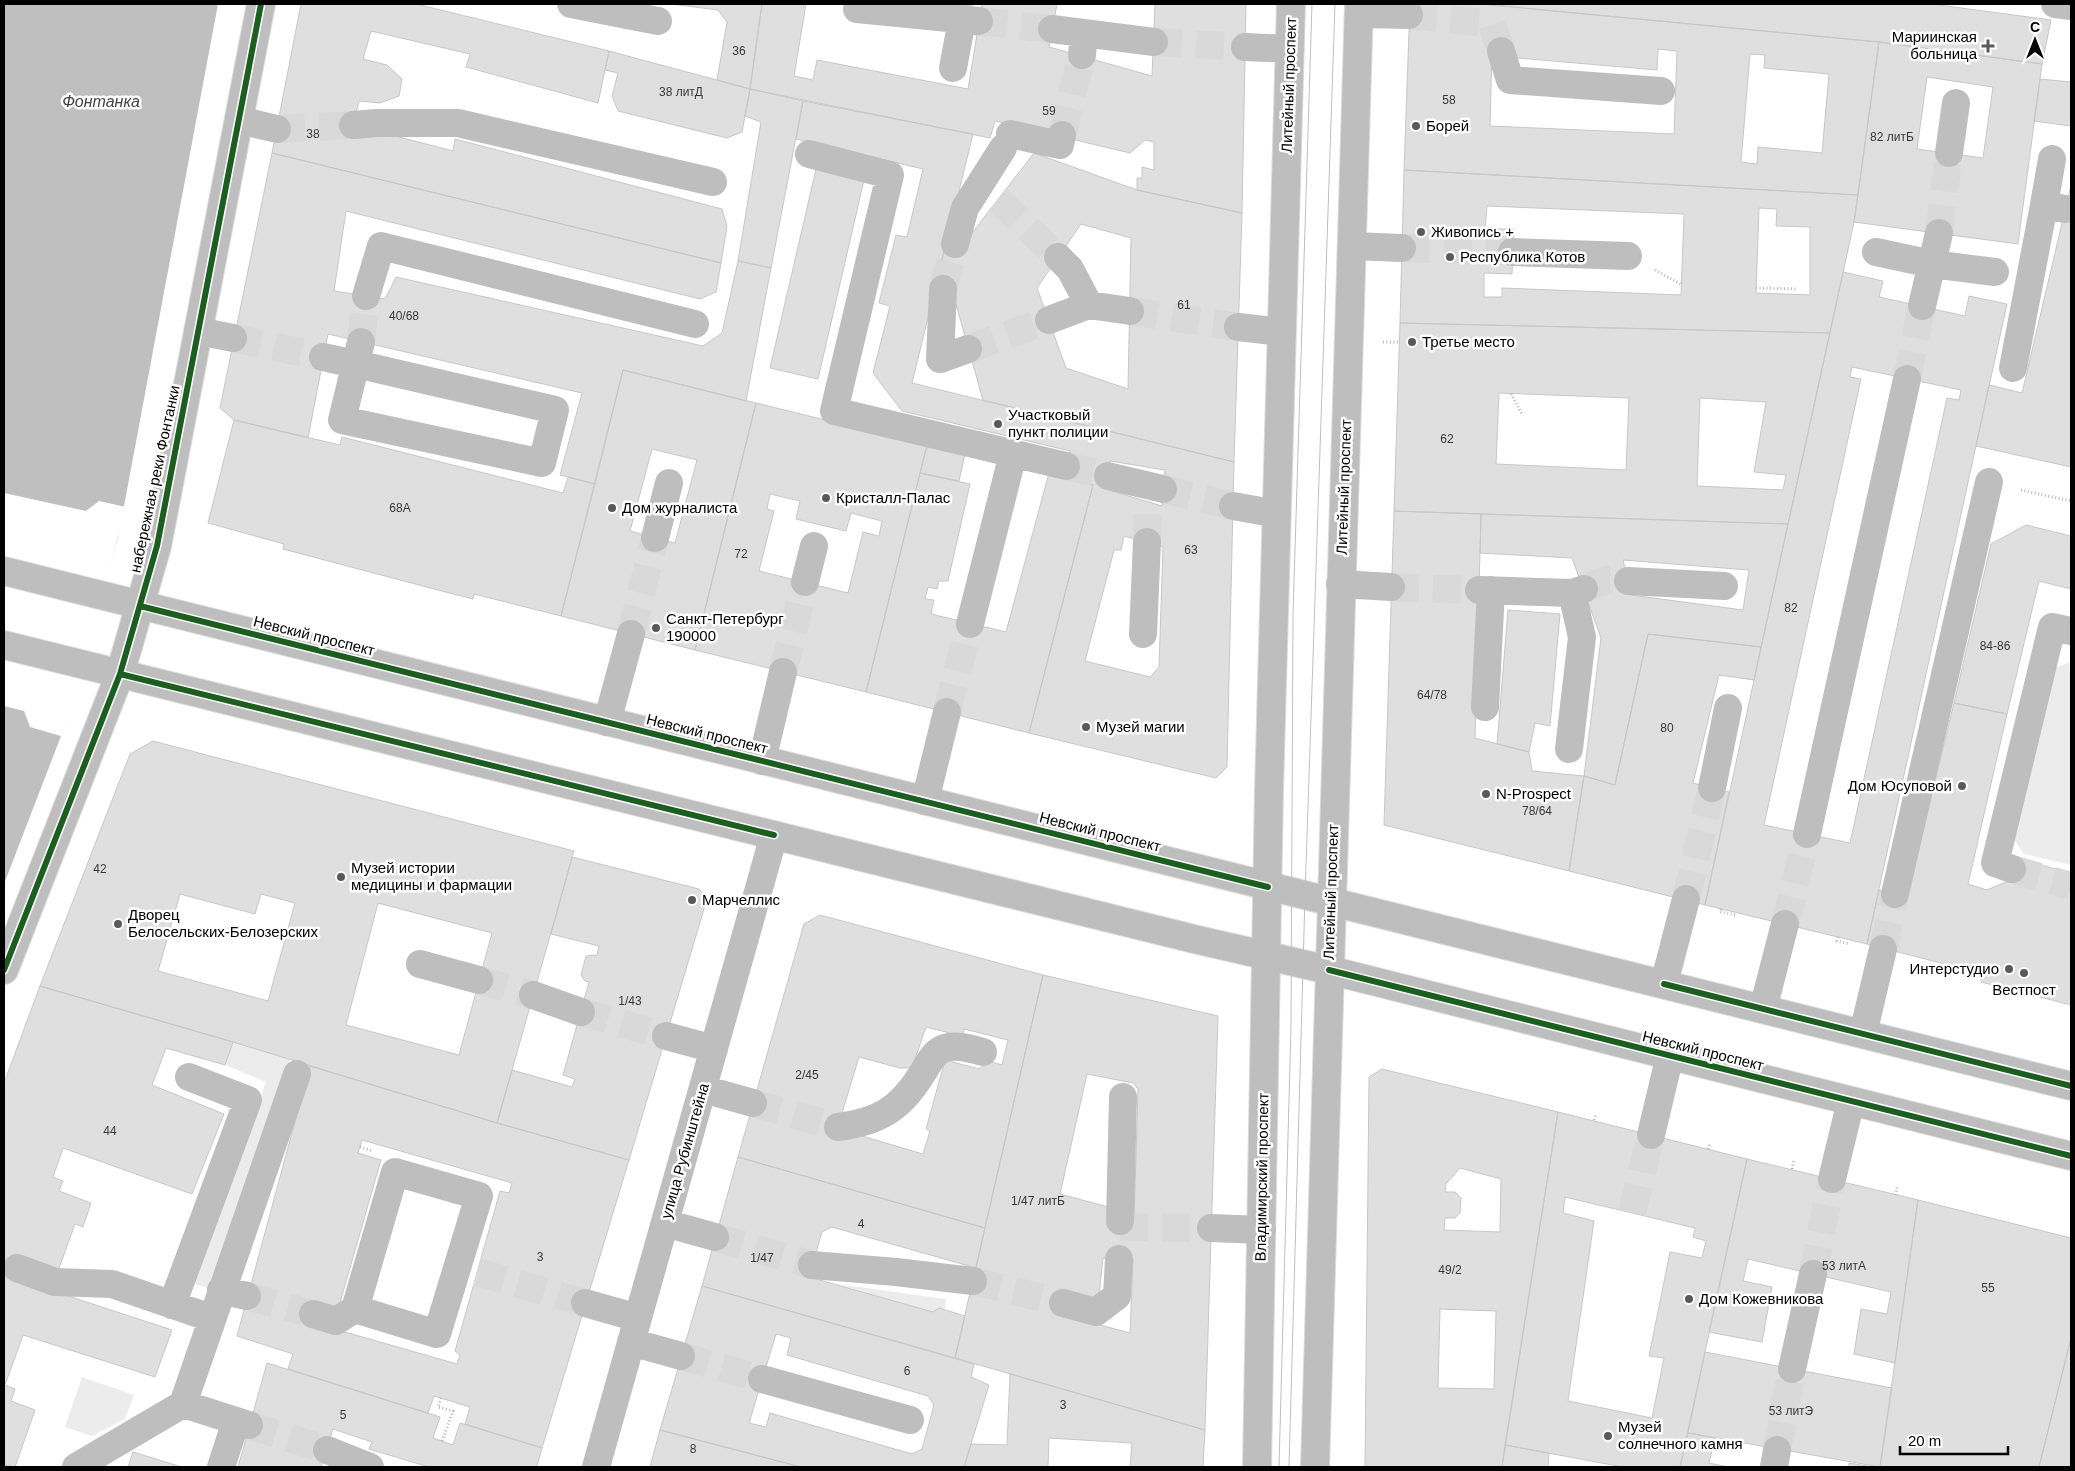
<svg xmlns="http://www.w3.org/2000/svg" width="2075" height="1471" font-family="Helvetica,sans-serif">
	<rect width="100%" height="100%" fill="#fff"/>
	<path fill="#ececec" d="M2071,662V865L2024,854L2013,838L2052,669Z
		M233,1042L290,1060L211,1283L207,1288L195,1284L196,1278L266,1082L225,1065Z
		M837,1284L946,1299L945,1310L933,1312Z
		M82,1377L134,1395L125,1419L92,1436L65,1427Z"/>
	<path fill="#bfbfbf" d="M4,4H218L118,538L61,736L4,884Z"/>
	<path fill="#fff" d="M4,493L86,511L99,501L126,507L84,665L61,736L30,727L24,711L4,706Z"/>
	<path fill="#dfdfdf" stroke="#c7c7c7" fill-rule="evenodd" d="M301,4H416L609,51L598,103L466,67L470,54L371,31L363,59L387,65L402,79L399,96L380,103L359,101L353,125L453,151L455,139L722,209L727,226L721,263L272,153Z
		M671,4H762L750,89L717,80L727,22L718,10Z
		M762,4H806L794,76L813,80L817,60L968,89L982,4H1057L1049,47L1152,76L1155,4H1246L1242,213L1137,190V178H1142V167L1154,170V142L1145,140L1130,153L995,121L990,138L750,89Z
		M949,4H973L972,6Z
		M1410,4H1481L1879,42L1858,195L1404,170ZM1658,49L1677,51L1674,134L1490,126L1492,50L1511,51L1518,58L1657,70ZM1750,54L1765,55L1764,68L1829,74L1822,153L1758,147L1757,164L1741,162Z
		M1481,4H1931L2051,20L2042,64L1879,42Z
		M1879,42L2042,64L2018,244L1854,222ZM1927,77L1993,87L1983,158L1917,149Z
		M609,51L750,89L742,132L727,138L618,111L612,96L618,73L605,70Z
		M2040,79L2071,82V126L2034,121Z
		M750,89L803,101L771,268L738,261L761,122L745,116Z
		M803,101L973,134L912,383L1234,462L1227,767L1216,778L1029,733L1093,485L1064,476L1070,451L902,411L873,373L890,306L879,303L896,235L907,237L923,169L796,139ZM1110,461L1165,470L1162,506L1112,491L1114,484L1107,482ZM1124,536L1163,547L1159,667L1150,677L1085,661L1114,550H1121Z
		M272,153L721,263L716,292L700,299L346,211L334,291L385,299L396,277L703,346L722,333L738,261L771,268L746,401L623,370L595,484L560,475L582,393L328,334L308,438L234,420L220,408Z
		M1034,153L1137,190L1242,213L1234,462L983,400L952,290L935,288L946,243L962,246ZM1081,224L1131,238L1128,389L1066,368L1037,288Z
		M816,169L864,180L818,379L770,368Z
		M1404,170L1858,195L1854,222L1830,333L1400,323ZM1487,206L1684,214L1681,295L1502,288V297H1484V273L1512,274L1514,229H1485ZM1759,208L1777,209L1776,226L1810,227V295L1756,293Z
		M2071,185V467L1976,446L1989,385L2022,393Z
		M1843,272L1883,281L1879,297L1965,316L1969,296L2007,304L1867,944L1705,905ZM1852,367L1961,390L1959,400L1947,398L1850,843L1764,825L1861,379L1850,377Z
		M1400,323L1830,333L1788,524L1394,511ZM1499,393L1629,398L1626,470L1496,464ZM1700,398L1766,402L1754,472L1786,475L1783,490L1697,486Z
		M623,370L756,403L695,650L561,616ZM652,449L697,460L675,543L630,531Z
		M756,403L927,445L866,692L695,650ZM770,494L800,501L796,519L846,531L851,513L882,521L879,536L863,532L848,593L759,571L774,511L767,509Z
		M234,420L340,445L342,437L563,493L568,477L595,484L561,616L474,594L473,599L434,589L283,549L284,544L208,523Z
		M927,445L965,454L959,481L920,473Z
		M920,473L970,484L948,581H939L937,589L928,587L925,599L934,600L931,614L1006,632L1049,473L1093,485L1029,733L866,692Z
		M1394,511L1481,514L1475,738L1529,752L1532,771L1584,776L1569,871L1384,825Z
		M1481,514L1788,524L1761,647L1648,634L1615,785L1584,776L1601,638L1572,558L1480,553ZM1623,560L1749,570L1743,610L1631,595Z
		M2026,525L2071,536V589L2039,581L2007,714L1954,703L1991,544Z
		M1508,610L1560,614L1550,726L1535,723L1529,752L1497,744Z
		M1648,634L1761,647L1754,680L1719,675L1693,783L1729,792L1705,905L1569,871L1584,776L1615,785Z
		M1954,703L2007,714L1968,884L1987,890L2008,881L2015,858L2071,873V1005L1981,982L1983,974L1867,944L1879,890L1907,897Z
		M153,741L574,851L497,1123L233,1042L40,986L130,754ZM180,894L255,914L261,894L295,903L268,1001L158,971ZM378,903L492,933L459,1055L346,1025Z
		M572,857L699,889L707,899L629,1160L497,1123L512,1070L572,1087L575,1079L563,1075L589,982L585,981L581,975L586,956L597,955L599,946L551,934Z
		M820,915L1043,975L985,1228L738,1157L804,924ZM926,1027L962,1036L964,1029L1008,1040L1002,1065L988,1061L979,1069L945,1060L926,1129L930,1131L923,1154L852,1133L835,1136L859,1057L900,1068H912Z
		M1043,975L1218,1016L1205,1430L955,1358ZM1087,1074L1133,1083L1138,1089L1134,1221H1120L1108,1207L1060,1194ZM1103,1258L1133,1259L1130,1333L1060,1314L1099,1295Z
		M40,986L233,1042L225,1065L166,1048L152,1085L224,1114L192,1194L63,1148L53,1177L63,1181L59,1191L91,1203L83,1227L75,1224L58,1271L13,1278L4,1275V1083Z
		M310,1066L497,1123L629,1160L542,1448L465,1424L470,1407L434,1396L428,1413L288,1369L293,1354L237,1336ZM362,1140L512,1183L509,1193L500,1191L455,1351L460,1355L457,1364L310,1322L337,1313L381,1160L358,1153Z
		M1382,1069L1558,1112L1502,1467H1365L1369,1077ZM1460,1168L1501,1179L1500,1232L1444,1230L1445,1218H1455L1460,1213L1461,1198L1455,1192H1445L1446,1184ZM1440,1309L1496,1311L1494,1389L1438,1388Z
		M1558,1112L1747,1159L1680,1467H1623L1505,1445ZM1565,1197L1695,1228L1693,1237L1706,1241L1702,1258L1670,1252L1649,1356L1664,1358L1652,1418L1568,1401L1594,1221L1563,1213Z
		M738,1157L985,1228L976,1268L832,1227L822,1232L809,1277L933,1312L939,1308L965,1316L955,1358L702,1286Z
		M1747,1159L1918,1200L1895,1363L1854,1354L1861,1309L1887,1314L1891,1292L1748,1259L1743,1281L1772,1287L1762,1342L1709,1332Z
		M1918,1200L2071,1238V1338L2039,1467H1880Z
		M4,1275L172,1330L155,1377L23,1335L5,1385L15,1389L11,1401L35,1410L15,1467L4,1465Z
		M702,1286L974,1364L971,1377L989,1385L964,1467H801L660,1430ZM776,1334L791,1338L787,1355L928,1396L934,1405L922,1449L912,1454L770,1413L766,1427L749,1423Z
		M2071,1338V1467H2039Z
		M1705,1352L1892,1388L1880,1467L1688,1433Z
		M267,1363L440,1417L433,1438L453,1445L460,1423L542,1448L537,1467H429L369,1449L372,1442L333,1429L321,1467H238Z
		M1010,1374L1205,1430L1203,1467H1130L1132,1443L1049,1438L1048,1467H964L971,1444L1007,1445Z
		M660,1430L801,1467H650Z
		M1688,1433L1715,1438L1709,1463L1728,1467H1680Z
		M1505,1445L1549,1453L1548,1467H1502Z
		M133,1452L182,1467H128Z
		M1849,1463L1872,1467H1849Z"/>
	<g fill="none" stroke-linecap="round" stroke-linejoin="round">
		<path stroke="#d9d9d9" stroke-width="28" stroke-dasharray="28 14" stroke-linecap="butt" d="M1409,15L1492,24L1501,51
			M979,21L1052,29
			M1154,42L1245,47
			M277,129L353,125
			M1062,135L1082,55
			M998,200L1058,257
			M1939,233L1949,153
			M1402,248L1512,252
			M943,289L955,244
			M1130,311L1238,327
			M233,338L323,357
			M361,342L366,296
			M968,349L1049,320
			M1907,379L1922,306
			M1066,466L1108,476
			M1163,489L1233,506
			M1147,542L1148,502
			M1391,587L1479,590
			M1584,589L1607,580L1628,581
			M631,634L655,538
			M783,672L805,582
			M947,712L970,624
			M2012,869L2071,886
			M1686,899L1712,788
			M1785,924L1807,834
			M1883,949L1895,894
			M479,980L533,995
			M581,1012L666,1036
			M753,1103L838,1127
			M1632,1213L1651,1135
			M1120,1227L1211,1228
			M715,1237L812,1265
			M477,1272L585,1303
			M1813,1274L1832,1179
			M973,1281L1063,1303
			M247,1296L313,1314
			M681,1356L762,1379
			M249,1425L327,1450
			M1777,1450L1792,1369"/>
		<defs>
			<path id="major" d="M4,571L2071,1086
				M4,645L1198,940L1329,970L2071,1156
				M4,970L120,674L157,546L261,4
				M1257,1467L1269,790L1291,4
				M1315,1467L1359,4"/>
		</defs>
		<use href="#major" stroke="#dbdbdb" stroke-width="30"/>
		<path stroke="#b9b9b9" stroke-width="3" stroke-dasharray="1 2.5" stroke-linecap="butt" d="M1655,270L1682,285
			M1756,288L1798,289
			M1383,342H1399
			M1511,394L1522,414
			M2021,490L2071,501
			M1721,909L1720,912L1737,915
			M1838,937L1837,941L1850,944
			M1594,1120L1596,1114
			M360,1147L373,1151
			M1708,1149L1710,1143
			M1792,1169L1794,1160
			M1895,1195L1898,1185
			M441,1398L438,1407L453,1411L442,1441"/>
		<path stroke="#bebebe" stroke-width="28" d="M571,4L658,21
			M2055,4L2071,6
			M857,9L979,21
			M1359,14L1409,15
			M1052,29L1154,42
			M1245,47L1290,49
			M1501,51L1510,80L1661,91
			M1082,55L1084,33
			M953,68L962,20
			M239,120L277,129
			M353,125L377,123H458L713,182
			M1010,134L1060,145L1062,135
			M1949,153L1956,103
			M809,154L890,175L834,411L1066,466
			M2044,205L2052,159
			M955,244L965,208L1003,148
			M1352,246L1402,248
			M1512,252L1628,256
			M1876,252L1932,264L1995,272
			M1058,257L1070,269L1089,305
			M943,289L940,359L968,349
			M366,296L381,246L695,324
			M1922,306L1939,233
			M1049,320L1089,305L1130,311
			M1238,327L1282,332
			M198,331L233,338
			M323,357L369,367L555,410L542,463L342,420L361,342
			M2013,368L2044,205L2065,209
			M1108,476L1163,489
			M1233,506L1277,514
			M655,538L669,483
			M1628,581L1724,586
			M805,582L814,546
			M1340,584L1391,587
			M1479,590L1572,593L1584,589
			M970,624L1013,454
			M1143,634L1147,542
			M1485,707L1491,590
			M607,722L631,634
			M1569,749L1582,637L1572,593
			M762,761L783,672
			M1712,788L1728,708
			M925,801L947,712
			M1807,834L1907,379
			M2012,869L1995,863L2052,627L2071,631
			M1895,894L1989,482
			M420,964L479,980
			M1664,984L1686,899
			M533,995L581,1012
			M1763,1009L1785,924
			M1863,1034L1883,949
			M666,1036L714,1049
			M703,1089L753,1103
			M838,1127C877,1122 899,1110 920,1077C927,1067 932,1052 945,1048C957,1044 971,1049 983,1052
			M1651,1135L1670,1055
			M1832,1179L1851,1101
			M1120,1221L1123,1097
			M665,1223L715,1237
			M1211,1228L1262,1230
			M812,1265L896,1272L973,1281
			M17,1268L55,1282L112,1284L211,1318
			M221,1290L247,1296
			M585,1303L638,1318
			M1063,1303L1096,1312L1117,1296L1119,1259
			M172,1305L248,1100L189,1077
			M313,1314L336,1321L355,1309L437,1334L479,1196L395,1172L355,1309
			M631,1342L681,1356
			M1792,1369L1813,1274
			M762,1379L910,1420
			M249,1425L183,1404L297,1074
			M327,1450L370,1467
			M76,1467L183,1404
			M221,1467L236,1421
			M596,1467L774,835
			M1774,1467L1777,1450"/>
		<use href="#major" stroke="#bebebe" stroke-width="28"/>
		<path stroke="#bebebe" stroke-width="1" d="M1279,1467L1291,1027L1293,614L1312,4
			M1289,1467L1305,896L1335,4"/>
		<defs>
			<path id="cycleway" d="M140,606L1268,887
				M120,674L774,835
				M4,970L120,674L157,546L261,4
				M1329,970L2071,1156
				M1664,984L2071,1086"/>
		</defs>
		<use href="#cycleway" stroke="#fff" stroke-width="9"/>
		<use href="#cycleway" stroke="#1b5e20" stroke-width="6"/>
	</g>
	<g fill="#595959" stroke="#fff" stroke-width="2">
		<path d="M1985.5 38.5h5v5h5v5h-5v5h-5v-5h-5v-5h5z"/>
		<circle cx="1416" cy="126" r="5"/>
		<circle cx="1421" cy="232" r="5"/>
		<circle cx="1450" cy="257" r="5"/>
		<circle cx="1412" cy="342" r="5"/>
		<circle cx="998" cy="424" r="5"/>
		<circle cx="826" cy="498" r="5"/>
		<circle cx="612" cy="508" r="5"/>
		<circle cx="656" cy="628" r="5"/>
		<circle cx="1086" cy="727" r="5"/>
		<circle cx="1962" cy="786" r="5"/>
		<circle cx="1486" cy="794" r="5"/>
		<circle cx="341" cy="877" r="5"/>
		<circle cx="692" cy="900" r="5"/>
		<circle cx="118" cy="924" r="5"/>
		<circle cx="2009" cy="969" r="5"/>
		<circle cx="2024" cy="973" r="5"/>
		<circle cx="1689" cy="1299" r="5"/>
		<circle cx="1608" cy="1436" r="5"/>
	</g>
	<g text-anchor="middle" stroke-width="5" stroke-linejoin="round" paint-order="stroke">
		<g font-size="12" fill="#383838">
			<text x="739" y="55">36</text>
			<text x="681" y="96">38 литД</text>
			<text x="1449" y="104">58</text>
			<text x="1049" y="115">59</text>
			<text x="313" y="138">38</text>
			<text x="1892" y="141">82 литБ</text>
			<text x="1184" y="309">61</text>
			<text x="404" y="320">40/68</text>
			<text x="1447" y="443">62</text>
			<text x="400" y="512">68А</text>
			<text x="1191" y="554">63</text>
			<text x="741" y="558">72</text>
			<text x="1791" y="612">82</text>
			<text x="1995" y="650">84-86</text>
			<text x="1432" y="699">64/78</text>
			<text x="1667" y="732">80</text>
			<text x="1537" y="815">78/64</text>
			<text x="100" y="873">42</text>
			<text x="630" y="1005">1/43</text>
			<text x="807" y="1079">2/45</text>
			<text x="110" y="1135">44</text>
			<text x="1038" y="1205">1/47 литБ</text>
			<text x="861" y="1228">4</text>
			<text x="540" y="1261">3</text>
			<text x="762" y="1262">1/47</text>
			<text x="1844" y="1270">53 литА</text>
			<text x="1450" y="1274">49/2</text>
			<text x="1988" y="1292">55</text>
			<text x="907" y="1375">6</text>
			<text x="1063" y="1409">3</text>
			<text x="1791" y="1415">53 литЭ</text>
			<text x="343" y="1419">5</text>
			<text x="693" y="1453">8</text>
		</g>
		<g font-size="15" fill="#000" stroke="#fff" text-anchor="start">
			<text x="1977" y="42" text-anchor="end">Мариинская<tspan x="1977" dy="17">больница</tspan></text>
			<text x="1426" y="131">Борей</text>
			<text x="1431" y="237">Живопись +</text>
			<text x="1460" y="262">Республика Котов</text>
			<text x="1422" y="347">Третье место</text>
			<text x="1008" y="420">Участковый<tspan x="1008" dy="17">пункт полиции</tspan></text>
			<text x="836" y="503">Кристалл-Палас</text>
			<text x="622" y="513">Дом журналиста</text>
			<text x="666" y="624">Санкт-Петербург<tspan x="666" dy="17">190000</tspan></text>
			<text x="1096" y="732">Музей магии</text>
			<text x="1952" y="791" text-anchor="end">Дом Юсуповой</text>
			<text x="1496" y="799">N-Prospect</text>
			<text x="351" y="873">Музей истории<tspan x="351" dy="17">медицины и фармации</tspan></text>
			<text x="702" y="905">Марчеллис</text>
			<text x="128" y="920">Дворец<tspan x="128" dy="17">Белосельских-Белозерских</tspan></text>
			<text x="1999" y="974" text-anchor="end">Интерстудио</text>
			<text x="2024" y="995" text-anchor="middle">Вестпост</text>
			<text x="1699" y="1304">Дом Кожевникова</text>
			<text x="1618" y="1432">Музей<tspan x="1618" dy="17">солнечного камня</tspan></text>
		</g>
		<g font-size="15" fill="#000" stroke="#fff">
			<text transform="translate(1289 85) rotate(-88)" y="5">Литейный проспект</text>
			<text transform="translate(155 479) rotate(-78)" y="5">набережная реки Фонтанки</text>
			<text transform="translate(1344 487) rotate(-88)" y="5">Литейный проспект</text>
			<text transform="translate(314 636) rotate(14)" y="5">Невский проспект</text>
			<text transform="translate(707 734) rotate(14)" y="5">Невский проспект</text>
			<text transform="translate(1100 832) rotate(14)" y="5">Невский проспект</text>
			<text transform="translate(1331 892) rotate(-88)" y="5">Литейный проспект</text>
			<text transform="translate(1703 1051) rotate(14)" y="5">Невский проспект</text>
			<text transform="translate(685 1151) rotate(-74)" y="5">улица Рубинштейна</text>
			<text transform="translate(1262 1177) rotate(-89)" y="5">Владимирский проспект</text>
		</g>
		<g font-size="16" font-style="italic" fill="#444" stroke="#fff">
			<text x="101" y="107">Фонтанка</text>
		</g>
	</g>
	<rect width="2075" height="1471" fill="none" stroke="#000000" stroke-width="10"/>
	<g transform="translate(2035 40)" stroke="#ffffff" stroke-width="4" paint-order="stroke">
	<path d="M0-4L9 19L0 12L-9 19Z" fill="#000000"/>
	<text y="-8" font-size="14" font-weight="bold" text-anchor="middle" fill="#000000">С</text>
	</g>
	<path d="M1900 1446v8h108v-8" fill="none" stroke="#000000" stroke-width="2.5"/>
	<text x="1908" y="1446" font-size="15" fill="#000000" stroke="#ffffff" stroke-width="4" paint-order="stroke">20 m</text>
</svg>
